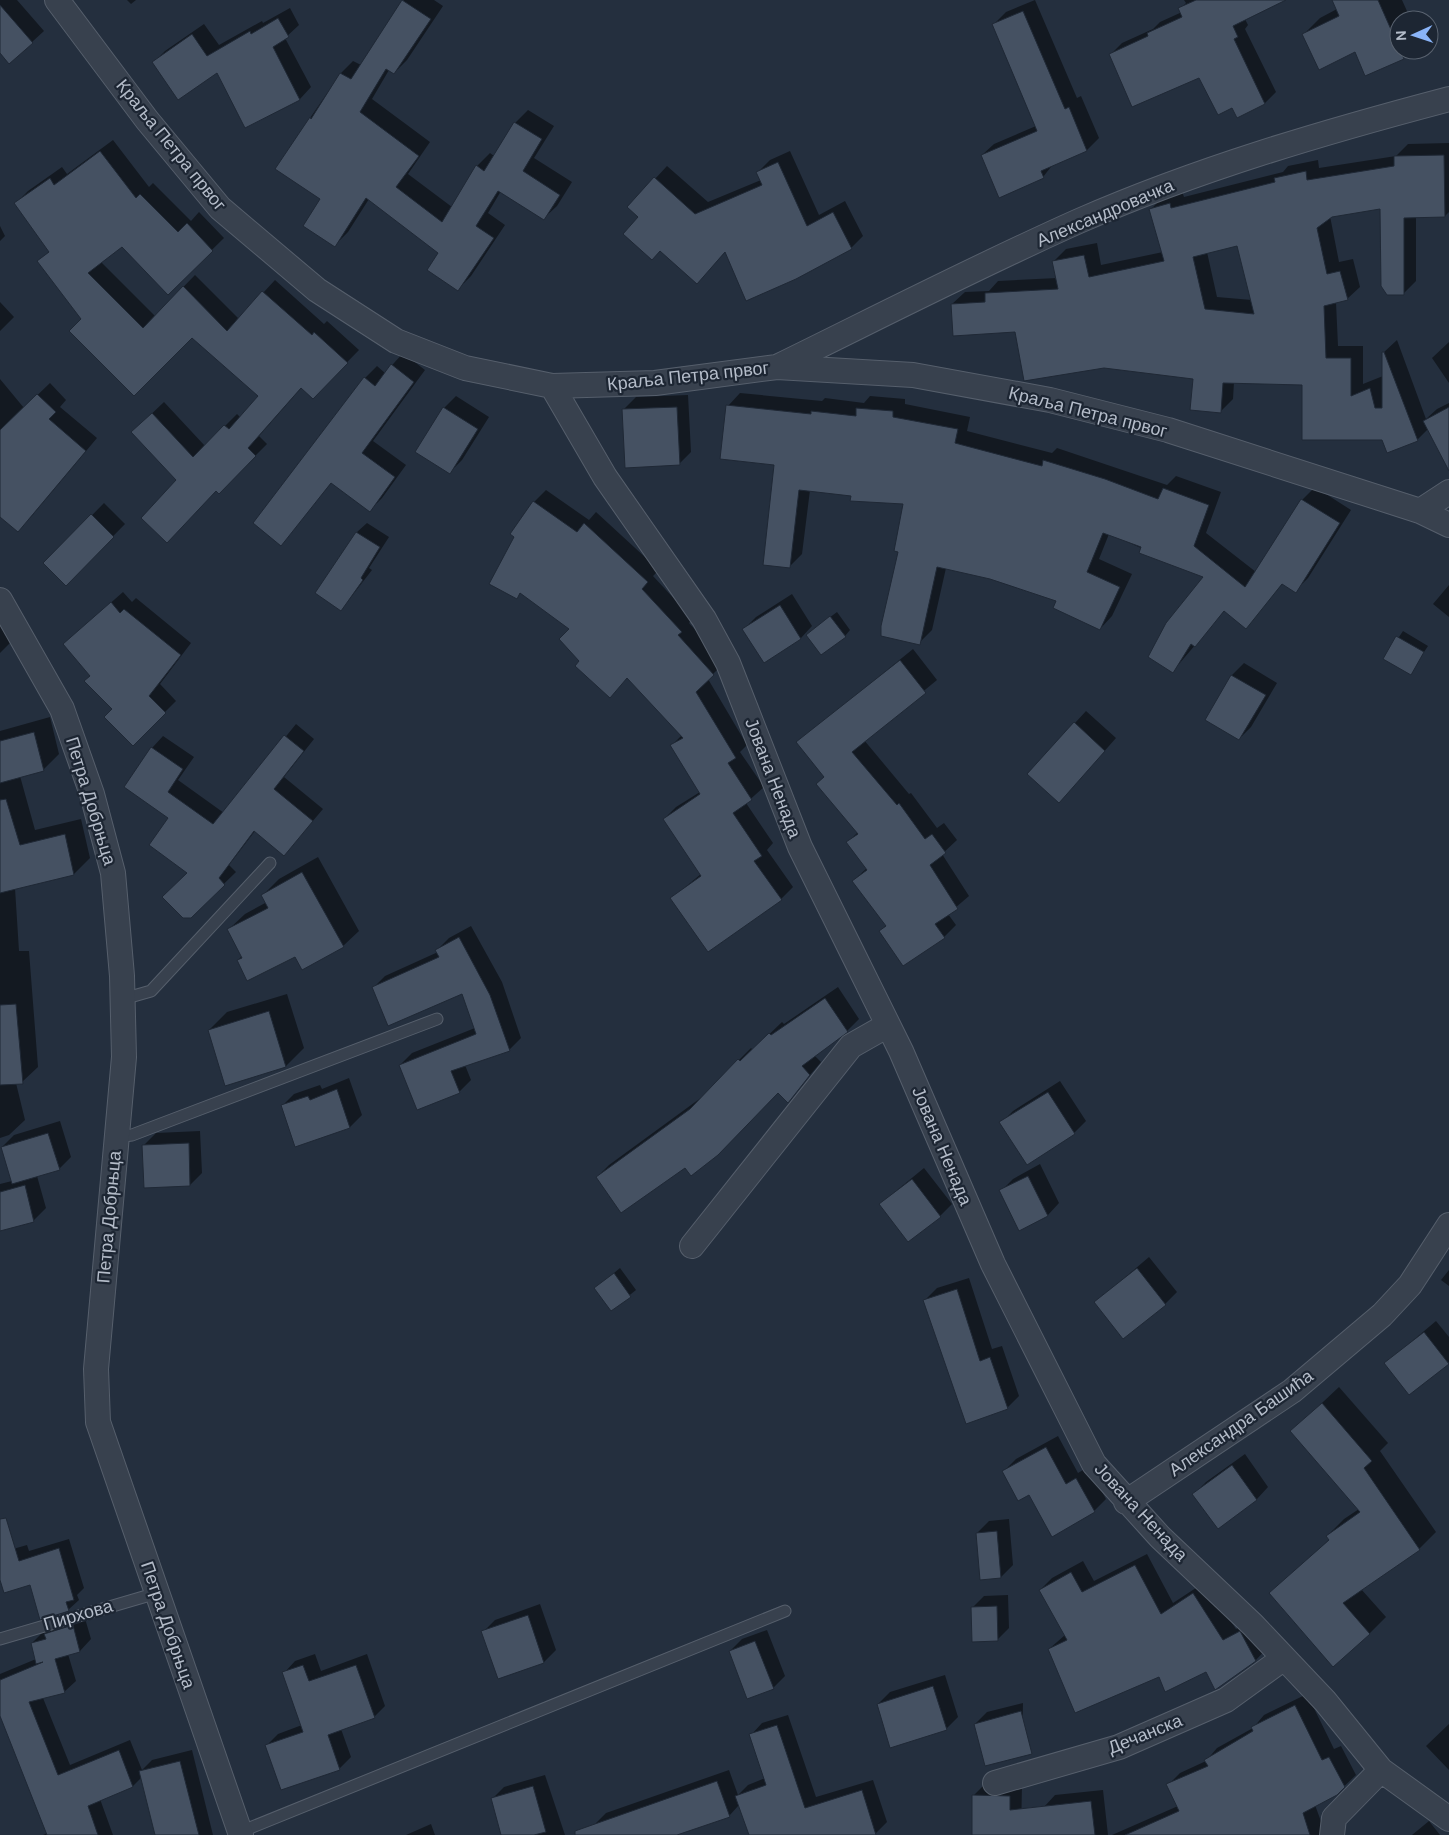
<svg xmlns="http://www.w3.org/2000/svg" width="1449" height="1835" font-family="'DM Sans',sans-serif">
	<rect width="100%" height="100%" fill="#242f3e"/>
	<path fill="#0007" fill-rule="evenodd" d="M0,0H17L44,31L32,42L0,52Z
		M127,0H136L131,4Z
		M404,0H434L443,6L407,60L394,73L389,70L372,99L430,142L408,174L452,207L477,166L490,153L494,156L515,123L528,110L554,126L534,158L572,182L557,206L544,218L501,191L488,213L505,225L471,276L458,289L440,253L369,199L348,232L335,245L321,199L310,118L341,73L353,61L361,65Z
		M1035,0L1077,98L1081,96L1099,138L1087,150L1054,163L1043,177L982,155L994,144L1036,126L994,24L1006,12Z
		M1184,0H1274L1245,19L1248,25L1245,29L1276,92L1265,103L1238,116L1233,106L1199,76L1111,54L1122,43L1153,29L1160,22L1182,12L1180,9L1186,3Z
		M1333,0H1402L1411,20H1399V50H1412L1403,58L1355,51L1303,35L1320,18L1337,9Z
		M290,8L299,25L285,38L311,87L300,99L246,127L217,71L153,63L165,51L204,24L219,45L262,21L263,23Z
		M113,140L149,187L153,183L191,221L199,212L224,238L168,293L122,246L101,262L155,316L195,275L239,319L275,280L324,324L327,321L359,350L313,397L302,387L259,436L267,444L219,492L145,420L164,402L205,446L237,414L241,418L260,396L192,336L82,319L39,261L50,251L16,203L28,191L62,167L67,174Z
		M1449,143V212L1445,216L1416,217V281L1403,294L1382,208L1330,216L1339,262L1353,259L1360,287L1347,299L1336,302L1338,346H1363V384L1383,376V353L1397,340L1426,419L1437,409L1449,403V463L1428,429L1417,440L1383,439L1304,384L1234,382L1233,399L1220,412L1194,378L1016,331L952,304L965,292L989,291L998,281L1057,278L1054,261L1066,249L1097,243L1101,265L1163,252L1151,209L1163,197L1182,191L1184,197L1283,172L1288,166L1318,160L1319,168L1396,156L1408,144ZM1237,244L1252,300L1217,297L1207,252Z
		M790,151L819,215L845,201L863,236L851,248L726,251L697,283L629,207L667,166L708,202L761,180L758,172L770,160Z
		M0,226L5,236L0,241Z
		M0,302L14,317L0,331Z
		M1449,342V383L1432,358Z
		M403,353L425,370L373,441L406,465L382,498L370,510L332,482L281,544L255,523L365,378L377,366L385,373Z
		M0,379L24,408L50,383L66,400L60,407L97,438L30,518L0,515Z
		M740,393L822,401L825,398L864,403L870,396L905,399V404L970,417L967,431L1052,453L1057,448L1167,485L1176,476L1221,492L1206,533L1256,572L1302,500L1315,487L1351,510L1308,578L1295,591L1283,583L1246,627L1225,610L1173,671L1205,576L1109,534L1099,559L1132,574L1112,616L1100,629L1058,600L990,578L946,568L932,630L919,643L899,551L904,503L810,490L802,554L789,567L775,464L728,406Z
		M688,395L691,452L679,464L624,409L636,397Z
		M456,396L489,417L462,460L450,472L444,408Z
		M546,490L589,520L596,512L659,570L653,576L693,619L689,623L725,662L708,679L747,745L740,752L764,787L746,803L773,843L767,850L793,887L781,899L672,898L701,874L664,819L676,807L700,792L672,745L682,735L628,677L581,661L571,628L522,592L517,597L516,536L512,534L534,502Z
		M104,503L125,524L66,584L45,563Z
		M367,523L389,537L369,568L372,570L341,610L317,593L357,532Z
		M1449,585V617L1433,604Z
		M123,592L132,602L136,598L191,643L160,684L176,701L133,744L114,709L91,676L64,644Z
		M792,594L812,626L801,638L764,661L744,629L756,617Z
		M0,610L18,635L0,653Z
		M837,612L850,630L845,636L813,630Z
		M1403,631L1428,646L1410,673L1385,658Z
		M913,649L937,680L864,740L909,794L911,793L937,828L944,823L957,840L942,854L969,896L948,914L956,925L944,937L881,931L886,925L853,881L867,868L848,842L858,832L825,777L798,742Z
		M1244,663L1277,683L1251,727L1239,739L1206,719L1232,675Z
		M1086,711L1116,738L1071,789L1075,723Z
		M50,717L59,754L43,770L20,776L35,830L81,819L90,858L74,874L15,888L19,951H29L38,1067L22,1082L16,1083L25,1120L9,1135L0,1138V731Z
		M296,724L314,739L284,777L323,809L284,855L255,831L229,865L236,872L191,916L189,873L170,818L152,748L163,736L194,757L178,780L224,813Z
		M318,857L359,931L343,946L296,955L238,960L242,956L229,929L245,914L267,902L263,895L279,879Z
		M471,926L502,982L521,1038L509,1050L465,1065L471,1080L459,1092L400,1065L412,1053L475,1028L463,992L373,988L385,976L438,952L437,950L449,938Z
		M838,987L859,1019L847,1031L814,1055L821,1062L788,1101L779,1091L685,1166L597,1177L609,1165L702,1097L751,1048L753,1050L782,1022L784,1024Z
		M287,994L304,1048L286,1066L209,1030L227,1012Z
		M349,1078L362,1115L350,1127L296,1145L282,1106L294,1094L320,1085L322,1089Z
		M1060,1081L1086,1121L1074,1133L1001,1123L1013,1111Z
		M60,1121L71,1157L59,1169L37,1176L46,1208L34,1220L0,1229V1184L12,1181L2,1147L14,1135Z
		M200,1131L202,1173L190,1185L144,1145L156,1133Z
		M1040,1164L1059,1203L1048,1215L1019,1229L1001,1191L1013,1179Z
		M924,1168L952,1204L940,1216L880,1204Z
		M1149,1257L1177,1292L1165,1304L1096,1302Z
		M620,1268L636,1290L611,1310L596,1288Z
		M1449,1270V1286L1441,1280Z
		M969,1278L992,1349L1002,1346L1019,1396L1007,1408L925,1300L937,1288Z
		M1436,1321L1449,1337V1362L1409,1393L1386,1363Z
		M1339,1387L1388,1443L1380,1451L1436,1532L1419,1549L1361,1589L1386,1617L1369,1634L1270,1593L1330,1539L1327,1536L1344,1519L1359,1509L1292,1431Z
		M1058,1436L1078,1473L1088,1467L1106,1499L1094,1511L1029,1494L1004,1471L1016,1459Z
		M1245,1454L1268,1487L1257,1499L1218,1527L1194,1494L1206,1482Z
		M1009,1519L1013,1565L1001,1577L977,1533L989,1521Z
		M69,1539L84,1588L77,1595L79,1600L68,1610L30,1584L0,1576V1557L6,1551L27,1545L29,1551Z
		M1147,1554L1173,1603L1205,1582L1236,1629L1252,1620L1267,1648L1256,1660L1207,1671L1159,1676L1049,1649L1065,1635L1040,1590L1052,1578L1083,1561L1094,1581Z
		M1008,1595L1009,1628L997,1640L972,1608L984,1596Z
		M540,1604L556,1650L544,1662L498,1677L483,1632L495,1620Z
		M84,1615L91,1639L80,1651L68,1654L76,1681L64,1692L43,1698L70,1765L130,1740L142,1770L152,1760L192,1750L213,1835H156L142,1777L133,1786L100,1799L113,1835H43L48,1833L0,1714V1674L36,1659L32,1643L43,1632L49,1630L57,1623Z
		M767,1630L785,1676L773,1688L730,1651L742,1639Z
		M315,1654L321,1671L367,1654L385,1706L374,1717L341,1729L351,1757L339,1769L267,1745L278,1734L302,1725L284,1673L295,1661Z
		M945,1675L958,1717L946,1729L878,1704L890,1692Z
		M1307,1694L1334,1749L1341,1746L1356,1775L1336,1794L1315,1805L1326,1835H1112L1178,1806L1168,1785L1180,1773L1206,1761L1217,1748L1253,1728L1264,1715Z
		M1023,1703L1022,1746L975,1724L987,1712Z
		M788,1715L816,1797L873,1780L887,1822L875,1834L750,1835L739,1805L729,1816L673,1835H597L594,1825L606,1813L729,1770L738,1795L748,1785L765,1778L751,1735L762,1723Z
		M1449,1724V1770L1426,1746Z
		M545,1775L565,1835H503L492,1799L504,1787Z
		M986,1783L1022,1784L1021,1835H973L974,1795Z
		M1103,1790L1108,1835H1048L1044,1807L1055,1795Z
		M1429,1821L1440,1835H1412Z
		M431,1824L435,1835H406Z"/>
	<path fill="#455162" stroke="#1f2835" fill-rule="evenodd" d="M402,0L431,19L394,74L386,69L360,112L419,156L396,187L442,222L476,165L484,171L514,122L542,139L523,171L560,195L544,220L498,191L476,226L494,238L458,291L427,270L438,253L366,198L335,247L303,226L320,199L275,169L310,117L311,119L340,73L351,79Z
		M1196,0H1286L1233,26L1238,37L1234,39L1265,104L1237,118L1232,108L1218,115L1199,78L1132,107L1109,54L1148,36L1147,33L1182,17L1178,8Z
		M1332,0H1378L1404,59L1365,76L1355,52L1319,70L1302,34L1339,16Z
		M0,5L33,43L9,64L0,53Z
		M1023,11L1065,109L1069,107L1087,151L1041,171L1044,178L999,198L981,155L1037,131L992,24Z
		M278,18L289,37L273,47L300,100L245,128L217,73L178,100L152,62L192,34L207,56L250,31L251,34Z
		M100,151L136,198L140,194L178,232L187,223L213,251L168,295L122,247L88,273L143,328L183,286L227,331L262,291L312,335L314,332L348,363L313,399L301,388L248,448L256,456L219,494L216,491L167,543L141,518L176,480L131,432L152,413L193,457L224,425L229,429L258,396L192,338L134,396L69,331L81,319L37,261L49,252L14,203L50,178L54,185Z
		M1444,155L1445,217L1404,218V295H1387L1381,286L1380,209L1332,217L1317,228L1327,274L1340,271L1348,300L1324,306L1326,358H1351V396L1370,388L1375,408H1382V352H1384L1418,441L1387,453L1382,440H1302V385L1223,383L1221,413L1190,410L1193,379L1104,368L1024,381L1015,332L953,336L951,304L985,302V293L1058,289L1052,261L1084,255L1089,277L1164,261L1149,209L1170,203L1171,208L1275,182L1274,178L1306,171L1307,180L1394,166V156ZM1237,246L1254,314L1205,309L1193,257Z
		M778,162L807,226L833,212L852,249L796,279L746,301L725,252L697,284L660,251L652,260L623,234L638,217L627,207L654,177L695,214L762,185L756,172Z
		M391,364L414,382L362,453L395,477L370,512L331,483L281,546L253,523L364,377L375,386Z
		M37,394L56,412L49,419L86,451L18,532L0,517V430Z
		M726,405L811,414V411L856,416V408L893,411V417L958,429L955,443L1042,466L1043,460L1105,479L1158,499L1163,488L1209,505L1194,546L1245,587L1301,499L1340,523L1296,593L1282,584L1246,629L1224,611L1195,647L1191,644L1173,673L1148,657L1166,623L1203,577L1139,553L1141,547L1103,533L1087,572L1120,587L1100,630L1053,608L1056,601L990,579L937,567L920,645L881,636V626L898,552L894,551L903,504L850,501L851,496L799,490L790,568L763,565L774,465L720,459Z
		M443,407L478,429L450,474L415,452Z
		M677,407L680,465L625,468L622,409Z
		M1449,407V471L1423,421Z
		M533,501L577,532L584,523L648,582L642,589L682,632L678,635L714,675L696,692L736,758L728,763L752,800L733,813L762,856L754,861L782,900L708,952L670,898L701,876L663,819L700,794L670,745L683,738L627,678L610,698L575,666L579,661L559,639L569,629L520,593L517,599L489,584L514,537L510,534Z
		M91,514L114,537L66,586L43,563Z
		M356,532L380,547L361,578L363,580L341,611L315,593Z
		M111,602L120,613L124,609L181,655L149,696L166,713L133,746L104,717L112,709L84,681L90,676L63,644Z
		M780,605L801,639L764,663L742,629Z
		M830,616L846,637L821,655L806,635Z
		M1396,636L1424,652L1411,675L1383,659Z
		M900,660L926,693L852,752L897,805L899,803L925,839L932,834L946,853L930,865L958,909L935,924L945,938L903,966L879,931L886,926L852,881L867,870L846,842L858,834L816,784L824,777L796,742Z
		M1231,675L1266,695L1239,740L1205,720Z
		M1074,722L1105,751L1059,803L1027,774Z
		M34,732L44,771L0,783V741Z
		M284,735L304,751L274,789L313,821L284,856L254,831L219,878L225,885L191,918H183L162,897L187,873L149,845L168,818L124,787L151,747L183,769L168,792L213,824Z
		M6,799L20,845L65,834L74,875L0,893V800Z
		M302,872L344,947L302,970L295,957L247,981L237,960L242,958L227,929L268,908L261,895Z
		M459,937L490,995L510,1051L451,1071L460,1093L417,1110L399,1065L476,1034L462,994L388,1026L372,987L439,957L435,950Z
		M825,998L848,1032L802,1066L810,1075L788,1103L778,1093L718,1155L691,1176L685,1168L621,1213L596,1177L690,1109L738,1059L740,1061L769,1033L771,1035Z
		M16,1004L23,1084L0,1085V1005Z
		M269,1011L286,1067L225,1086L208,1030Z
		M337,1089L350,1128L295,1147L281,1105L308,1096L310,1100Z
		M1048,1092L1075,1134L1027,1165L999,1122Z
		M48,1133L60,1170L12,1184L1,1147Z
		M189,1143L190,1186L144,1188L142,1145Z
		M1028,1176L1048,1216L1019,1231L999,1190Z
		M912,1179L941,1217L908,1242L879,1204Z
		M25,1185L34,1222L0,1231V1192Z
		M1137,1268L1166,1305L1123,1339L1094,1302Z
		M614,1273L631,1297L611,1311L594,1288Z
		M957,1289L980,1361L990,1357L1008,1409L966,1424L923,1300Z
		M1424,1332L1449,1364L1409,1395L1384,1363Z
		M1322,1403L1372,1461L1364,1468L1420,1550L1343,1603L1370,1634L1333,1667L1269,1593L1329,1540L1326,1536L1360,1512L1290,1431Z
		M1046,1447L1066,1484L1076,1478L1095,1512L1052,1537L1029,1495L1018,1501L1002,1471Z
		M1232,1465L1257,1500L1218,1529L1192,1494Z
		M6,1518L19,1561L59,1548L74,1600L66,1602L69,1611L40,1620L30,1585L4,1593L0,1580V1519Z
		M997,1531L1001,1578L980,1580L976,1533Z
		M1135,1565L1161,1614L1193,1593L1223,1640L1240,1631L1256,1661L1215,1690L1206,1672L1165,1692L1159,1677L1075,1713L1048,1649L1067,1640L1039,1590L1071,1572L1082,1592Z
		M997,1606L998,1641L972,1642L971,1607Z
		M528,1615L544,1663L498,1679L481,1631Z
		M73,1625L80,1652L55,1659L65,1693L29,1702L58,1775L119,1750L133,1787L88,1806L98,1835H47L0,1716V1680L43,1662L36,1664L31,1643L46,1639L44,1634Z
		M755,1641L774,1689L747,1699L729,1651Z
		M303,1665L309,1681L356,1665L375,1718L328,1735L340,1770L281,1790L265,1745L303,1732L282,1672Z
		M933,1686L947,1730L890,1748L877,1704Z
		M1295,1705L1322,1760L1329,1757L1345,1787L1337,1795L1303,1813L1310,1835H1125L1179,1811L1166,1784L1208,1766L1204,1760L1253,1731L1251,1727Z
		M1021,1711L1032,1754L985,1766L974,1724Z
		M777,1725L805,1808L862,1790L876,1835H749L735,1796L766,1785L749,1734Z
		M180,1761L199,1835H155L139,1771Z
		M717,1781L730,1817L677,1835H575V1831Z
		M533,1786L546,1832L534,1835H501L491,1798Z
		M972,1795L1010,1796V1810L1091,1801L1095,1835H972Z"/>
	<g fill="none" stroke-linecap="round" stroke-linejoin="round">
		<defs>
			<path id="lane" d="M123,999L151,991L270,863
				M115,1137L132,1135L437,1019
				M0,1639L157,1593
				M240,1832L785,1611"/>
			<path id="street" d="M57,0L147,120L220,208L317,290L396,341L465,368L552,386L655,383L777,367L913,375L1050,400L1168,430L1420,511L1449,525
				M779,366C879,317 978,266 1079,221C1198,169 1324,132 1449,99
				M552,386L605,477L704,619L728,663L800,847L901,1051L993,1264L1094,1464L1160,1537L1253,1625L1325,1701L1381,1770L1449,1819
				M1420,511L1449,492
				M0,600L62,709L92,794L113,873L122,976L124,1057L96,1369L98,1422L241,1835
				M692,1246L851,1046L888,1025
				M1126,1502L1292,1391L1382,1315L1410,1285L1449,1225
				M995,1783L1119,1747L1226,1700L1284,1658
				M1332,1835L1334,1818L1381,1770"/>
		</defs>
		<use href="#lane" stroke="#565f6c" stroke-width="13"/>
		<use href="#street" stroke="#565f6c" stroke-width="26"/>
		<use href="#lane" stroke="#38414e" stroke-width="11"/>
		<use href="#street" stroke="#38414e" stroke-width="24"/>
	</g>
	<g text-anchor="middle" stroke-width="4.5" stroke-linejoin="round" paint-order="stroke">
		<g font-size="18" fill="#b4bcc9" stroke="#1d2633">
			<text transform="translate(171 145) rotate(51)" y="6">Краља Петра првог</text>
			<text transform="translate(1105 213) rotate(-23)" y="6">Александровачка</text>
			<text transform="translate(688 376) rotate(-6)" y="6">Краља Петра првог</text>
			<text transform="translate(1088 412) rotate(14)" y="6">Краља Петра првог</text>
			<text transform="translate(773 778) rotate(69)" y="6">Јована Ненада</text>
			<text transform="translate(91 801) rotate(73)" y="6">Петра Добрњца</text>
			<text transform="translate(942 1146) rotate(67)" y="6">Јована Ненада</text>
			<text transform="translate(109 1217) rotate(-85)" y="6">Петра Добрњца</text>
			<text transform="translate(1241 1423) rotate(-35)" y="6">Александра Башића</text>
			<text transform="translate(1141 1512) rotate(47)" y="6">Јована Ненада</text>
			<text transform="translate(78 1615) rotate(-16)" y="6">Пирхова</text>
			<text transform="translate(168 1625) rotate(71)" y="6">Петра Добрњца</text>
			<text transform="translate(1145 1734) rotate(-22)" y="6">Дечанска</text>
		</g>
	</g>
	<g transform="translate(1414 35) rotate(267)"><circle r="24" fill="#1d2633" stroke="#59626f"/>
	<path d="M0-4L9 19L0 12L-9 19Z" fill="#8ab4f8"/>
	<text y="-8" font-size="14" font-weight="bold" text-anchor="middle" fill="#b4bcc9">N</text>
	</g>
</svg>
